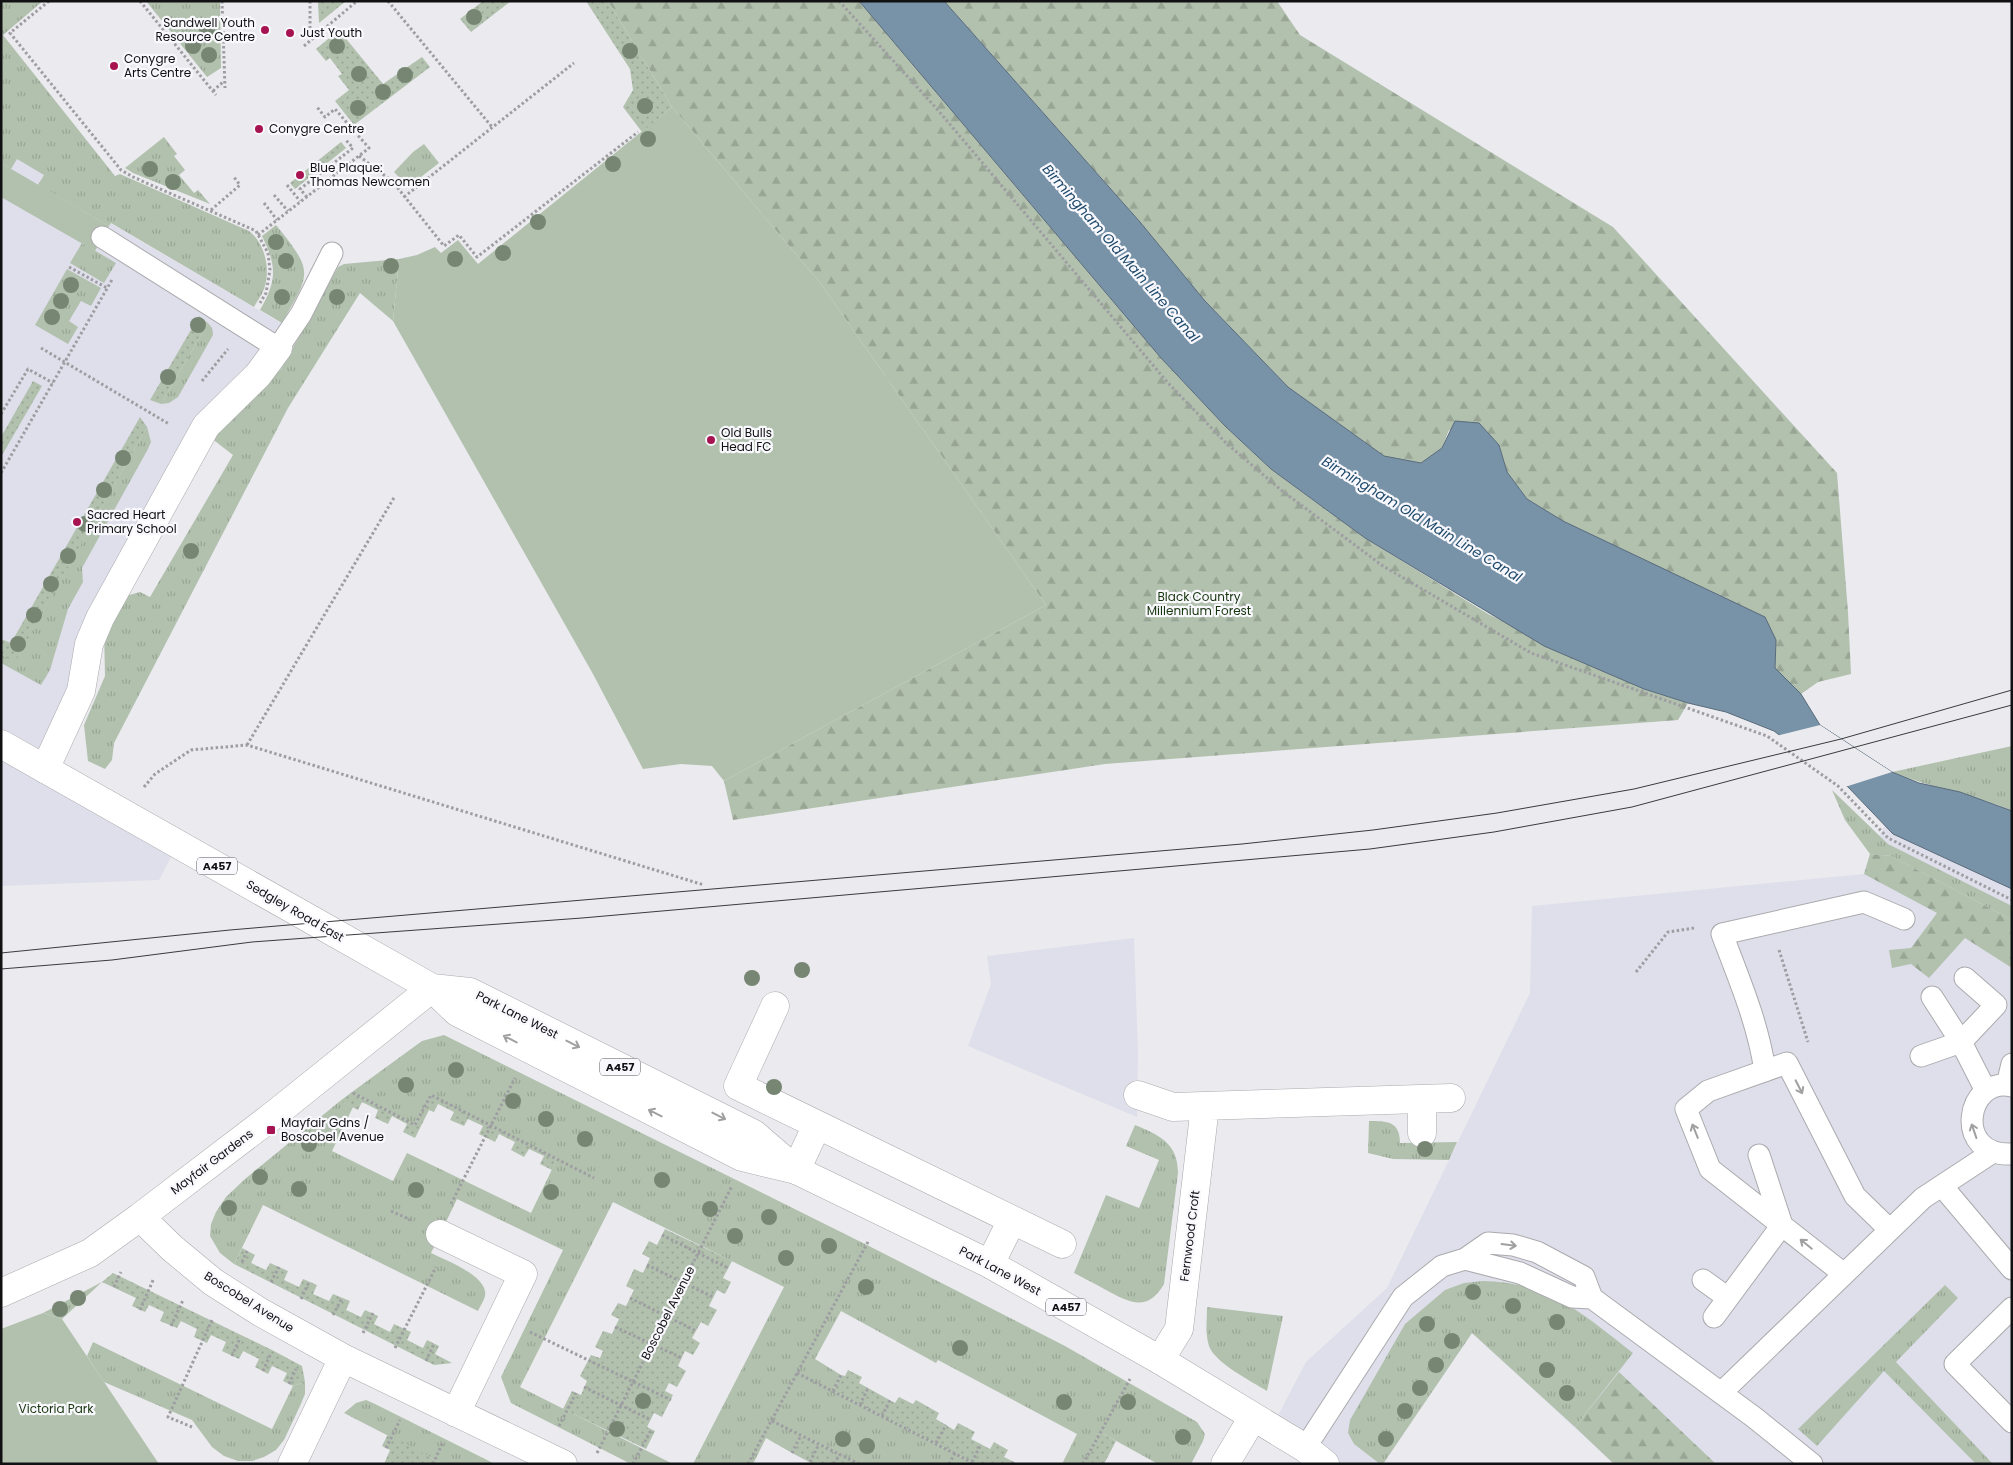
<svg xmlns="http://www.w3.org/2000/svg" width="2013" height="1465" font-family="Poppins,sans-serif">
	<defs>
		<pattern id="grass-tufts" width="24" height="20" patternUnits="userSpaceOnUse" patternTransform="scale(1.25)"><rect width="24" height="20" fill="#b2c1ae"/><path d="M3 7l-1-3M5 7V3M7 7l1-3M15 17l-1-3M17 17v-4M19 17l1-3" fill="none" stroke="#98a595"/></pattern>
		<pattern id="forest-firs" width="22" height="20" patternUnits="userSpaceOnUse" patternTransform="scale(1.25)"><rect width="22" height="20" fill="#b2c1ae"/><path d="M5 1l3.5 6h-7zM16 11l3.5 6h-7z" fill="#98a595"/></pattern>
		<pattern id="garden-dots" width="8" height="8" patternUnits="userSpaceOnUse" patternTransform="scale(1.25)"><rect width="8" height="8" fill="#b2c1ae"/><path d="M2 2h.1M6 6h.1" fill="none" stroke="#98a595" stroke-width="1.8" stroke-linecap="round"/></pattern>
	</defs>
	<rect width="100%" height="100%" fill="#eaeaef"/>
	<path fill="#dfdfeb" d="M1,140L110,223L291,329L206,426L45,768L178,844L159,880L1,886Z
		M1899,798L2012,848V1464H1614L1472,1333L1383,1464H1325L1271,1429L1306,1362L1387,1288L1530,993L1532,906L1864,874L1870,854Z
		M1134,938L1138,1053L1137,1117L968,1046L991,984L987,956Z"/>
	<path fill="url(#grass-tufts)" d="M1,1H43L3,35L115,176L120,174L249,231C265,243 271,270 264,289C262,295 257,301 254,307L111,223L109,226L38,185L44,175L17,159L11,169L1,163Z
		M146,1H220L221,68L207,77Z
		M164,137L177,154L174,156L185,170L179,175L194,193L198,190L210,204L133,173L125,168Z
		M424,144L439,163L408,187L394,172L413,152Z
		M276,225C314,272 311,272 282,323L260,310C277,281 277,266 262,236Z
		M82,243L116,263L104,283L70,263Z
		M399,259L393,321L360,293L288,408L114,743L112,760L105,769L88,761L84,725L105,676L104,630L122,597L140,592L150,597L233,455L211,438L281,369L338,267L344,264Z
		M67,269L101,288L91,306L81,301L69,321L78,327L68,344L35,325Z
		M208,323L212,328L213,335L178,397L169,403L161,404Z
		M147,427L151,442L148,449L82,568L83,582L68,609L50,670L41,685L1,663V654L15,661Z
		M2012,746V811C1973,794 1931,788 1892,772Z
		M1832,790L1888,844L2012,906V920L1891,856L1870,854L1845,820Z
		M444,1035L867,1245L1065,1346L1197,1422L1205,1434L1203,1441L1191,1464H1158L1100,1432L1083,1464H1062L1077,1434L938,1360L936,1363L841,1311L815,1359L841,1375L833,1391L975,1464H859L801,1435L792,1453L766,1438L753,1464H693L784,1287L613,1202L520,1387L673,1464H631L511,1403L501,1377L563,1250L457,1199L431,1253C445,1260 489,1276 485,1296C484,1301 480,1306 478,1311L263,1205L234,1264L220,1253L210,1236L211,1224L216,1212L226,1197L245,1179L340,1101L353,1107L332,1151L393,1181L407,1153L531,1213L557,1159L431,1096L415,1125L352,1092L422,1041Z
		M1369,1121C1387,1121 1400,1121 1400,1143L1457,1142L1449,1160L1393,1159L1368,1153Z
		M1135,1125C1159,1135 1178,1143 1178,1173L1164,1284C1148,1312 1130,1303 1106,1290C1096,1284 1085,1279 1074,1273L1106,1195L1139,1208L1159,1160L1126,1146Z
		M1483,1281C1550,1282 1584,1315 1633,1353L1575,1427L1472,1333L1383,1464H1380L1354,1444L1348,1433L1350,1420L1405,1324L1445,1290L1464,1283Z
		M102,1282L62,1319L43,1313Z
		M1945,1285L1958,1298L1896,1362L1993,1464H1976L1884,1371L1817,1446L1798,1429Z
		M1207,1307L1283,1316L1267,1391C1251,1381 1215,1363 1209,1346C1205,1334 1207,1319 1207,1307Z
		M93,1342L272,1429L293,1386L305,1382V1394L300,1406L284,1440L276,1450L264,1457L252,1461H238L224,1456L212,1447L192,1420L104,1382L87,1356Z
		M366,1400L375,1404L495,1464H443L344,1413L356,1403Z"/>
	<path fill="url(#forest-firs)" d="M608,1H859L1161,358L1225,426L1271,469L1365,538L1488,614L1644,689L1688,703L1678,720L1105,764L733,820L724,781L1046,605L821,284L672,107Z
		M944,1H1277L1300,35L1613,227L1837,473L1848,612L1851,674L1818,682L1801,694L1775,668L1776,640L1625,552L1563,521L1527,499L1507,472L1499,445L1449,430L1442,448L1421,463L1384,456L1288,387L1205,301L1140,222Z
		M1870,854L1891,856L2012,920V968L1965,938L1929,978L1911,964L1892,968L1889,950L1911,948L1937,913L1864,874Z
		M1619,1372L1716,1464H1614L1575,1427Z"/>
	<path fill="#b2c1ae" d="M672,107L821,284L1046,605L724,781L712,766L681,764L643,769L593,674L393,321L399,259L417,255L435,247L441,253L458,240L478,264Z
		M1,163L109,226L95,251L1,197Z
		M43,1313L62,1319L159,1464H1V1329Z"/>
	<path fill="url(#garden-dots)" d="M318,1H346L319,23Z
		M483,1H511L471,32L460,19Z
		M586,1H608L672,107L642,132L623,107L633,90L630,69Z
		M339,30L383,84L422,57L430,67L354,125L335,101L349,90L338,76L342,74L330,58L326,61L316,49Z
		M341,142L346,148L295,189L290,183Z
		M199,316L208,323L161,404L150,400Z
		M33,381L42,386L1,457V437Z
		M140,417L147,427L15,662L1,654V639L11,643Z
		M352,1092L415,1125L431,1095L557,1159L552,1170L540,1164L544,1156L529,1149L524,1157L511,1150L515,1142L499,1134L495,1142L479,1134L483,1126L468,1119L464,1126L450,1120L454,1112L438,1104L434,1112L429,1110L415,1138L403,1132L407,1124L392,1116L388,1124L375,1118L378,1110L362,1102L358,1110L340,1101Z
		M665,1229L732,1261L723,1278L731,1282L725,1294L717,1290L709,1306L717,1310L708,1326L701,1322L692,1338L700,1343L693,1355L685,1351L678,1366L686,1371L677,1387L669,1383L665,1391L673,1395L662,1417L654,1413L647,1427L655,1431L646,1449L563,1409L572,1391L581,1395L587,1381L580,1376L591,1355L600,1358L603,1351L595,1347L603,1331L612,1334L619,1319L611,1315L618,1303L626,1306L634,1290L626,1286L634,1269L643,1273L650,1258L642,1254L649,1241L657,1245Z
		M242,1248L255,1255L251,1263L266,1270L270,1263L288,1271L284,1280L299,1287L303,1279L317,1285L313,1294L329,1301L333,1294L350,1301L346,1310L361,1317L365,1310L378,1316L374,1324L390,1332L394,1324L411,1332L407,1340L423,1348L427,1340L439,1346L435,1354L452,1363L434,1365L240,1267L234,1264Z
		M113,1273L272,1350L302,1366L305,1382L293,1386L283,1381L287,1373L272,1366L268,1374L255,1367L259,1359L243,1351L239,1359L222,1351L226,1342L211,1335L207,1343L194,1337L197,1329L181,1321L177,1328L160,1321L164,1312L149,1305L145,1312L132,1306L136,1298L102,1282Z
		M848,1370L862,1377L859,1383L895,1403L899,1397L913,1404L916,1400L939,1413L936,1419L954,1430L958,1423L975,1432L971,1439L990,1449L994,1442L1008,1450L1004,1457L1018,1464H975L833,1391L841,1375L845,1376Z
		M1100,1432L1116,1441L1104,1464H1083Z
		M388,1434L443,1464H384L390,1450L382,1446Z
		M801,1435L859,1464H813L792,1453Z"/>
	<path fill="#7892a7" stroke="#596b7b" d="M859,1H944L1140,222L1205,301L1288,387L1384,456L1421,463L1442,448L1455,421L1479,423L1499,445L1507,472L1527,499L1563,521L1765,617L1776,640L1775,668L1801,694L1820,725L1892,772L1919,783L1960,792L2012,811V889L1893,834L1848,787L1774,731L1726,712L1688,703L1644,689L1544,646L1365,538L1271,469L1225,426L1161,358Z"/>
	<path fill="#eaeaef" d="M1820,725L1855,748L1892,772L1845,787L1776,736Z"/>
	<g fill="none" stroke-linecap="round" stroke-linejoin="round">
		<defs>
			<path id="lane" d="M102,237L278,348L301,314L332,253
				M1932,997L1961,1042L1996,1005L1965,978
				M1921,1056L1961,1042L1986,1091
				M1765,1071C1758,1023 1739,979 1722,934L1864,902L1904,919
				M2007,1085L2012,1064
				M2012,1086C1966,1075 1952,1157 2012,1154
				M1942,1186L2012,1269
				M1465,1259L1520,1273L1572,1297L1592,1298
				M1844,1274L1710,1169L1686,1109L1708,1091L1787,1063L1855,1196L1890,1230
				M1703,1280L1728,1298
				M2012,1308L1955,1364L2012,1422
				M1714,1317L1782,1225L1759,1155
				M1721,1393L1923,1198L1993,1152
				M1305,1448L1403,1297L1442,1266L1465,1259L1488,1243L1513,1245L1537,1252L1584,1277L1592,1298L1755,1418L1812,1464"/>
			<path id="street" d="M45,769L81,691L89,644L100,618L206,426L258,375L278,348
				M775,1006L738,1086L1062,1244
				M1138,1095L1173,1107L1451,1098
				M1422,1099V1133
				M796,1170L817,1125
				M140,1217L172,1248L213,1282L260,1312L343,1358L563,1464
				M440,1234L523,1274L456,1413
				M990,1264L1012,1220
				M1,1293L90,1253L140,1217L275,1114L432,988
				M1160,1360L1179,1329L1205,1106
				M292,1464L343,1358
				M1225,1464L1253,1417"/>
			<path id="primary" d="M1,744L432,988L457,1012L742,1157L796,1170L990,1264L1160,1360L1305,1448L1325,1464
				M432,988L470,992L754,1134L791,1166"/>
		</defs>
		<use href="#lane" stroke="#aaaaae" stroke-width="23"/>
		<use href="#street" stroke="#aaaaae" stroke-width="29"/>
		<use href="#primary" stroke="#aaaaae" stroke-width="29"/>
		<path stroke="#9e9ea2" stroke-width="3" stroke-dasharray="2.5 2.5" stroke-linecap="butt" d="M49,1L10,33L121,170L133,177L256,231L268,253L270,270L266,293L260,303
			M140,1L216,95
			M222,1L225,88
			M310,1V41
			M388,1L492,127
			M839,1L937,109L1168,383L1226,443L1281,490L1383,566L1531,653L1767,736L1838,786L1888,838L2012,900
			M304,46L357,1
			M213,91L224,81
			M359,156L393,182L444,246L459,235L477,257L638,132
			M287,185L300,201
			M274,195L288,211
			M307,197L300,189L353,148L345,139
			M404,197L574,63
			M264,203L277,220
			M211,210L240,185L233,176
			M258,235L369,148L335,109L325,117L317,107
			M69,267L107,288
			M41,348L169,424
			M202,381L228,349
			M1,414L28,369L53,383
			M1,473L113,278
			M247,745L395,496
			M144,787L155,774L191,750L247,745L704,885
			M1779,950L1808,1042
			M1636,972L1668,932L1694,928
			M353,1093L415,1125L431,1095L594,1178
			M451,1204L515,1078
			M391,1211L411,1220
			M662,1235L728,1268
			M242,1262L247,1251
			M647,1265L713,1297
			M271,1282L279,1267
			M114,1287L121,1272
			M630,1298L696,1331
			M301,1299L309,1282
			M140,1310L154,1278
			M333,1315L342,1298
			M171,1326L183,1300
			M615,1327L682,1358
			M530,1332L671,1400
			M363,1333L373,1313
			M395,1348L436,1267
			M232,1356L240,1338
			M426,1361L434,1344
			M263,1371L271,1353
			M797,1373L975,1464
			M289,1384L296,1369
			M584,1387L651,1420
			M833,1391L841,1375
			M860,1405L868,1388
			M882,1416L890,1400
			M772,1421L859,1464
			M559,1426L576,1393
			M192,1427L168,1417L212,1320
			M936,1443L946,1425
			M386,1448L400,1420
			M597,1453L732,1186
			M792,1453L801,1435
			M810,1462L819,1444
			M972,1462L981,1444
			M433,1464L443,1442
			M633,1464L651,1430
			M748,1464L869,1240
			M834,1464L840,1454
			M949,1464L955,1453
			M1012,1464L1014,1461
			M1083,1464L1130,1379"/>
		<use href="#lane" stroke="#fff" stroke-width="21"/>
		<use href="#street" stroke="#fff" stroke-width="28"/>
		<use href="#primary" stroke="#fff" stroke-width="28"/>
		<path stroke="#3b3b3e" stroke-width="1" d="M1,953L230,930L1242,844L1373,830L1497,813L1634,789L1841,739L2012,690
			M1,969L112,960L252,942L582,918L1370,849L1494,832L1632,807L2012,705"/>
	</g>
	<g fill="#768673">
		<circle cx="474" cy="17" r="8"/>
		<circle cx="207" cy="29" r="8"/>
		<circle cx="193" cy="46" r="8"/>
		<circle cx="337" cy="46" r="8"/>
		<circle cx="630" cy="51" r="8"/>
		<circle cx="209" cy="55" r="8"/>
		<circle cx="359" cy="74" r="8"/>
		<circle cx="405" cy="75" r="8"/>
		<circle cx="383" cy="92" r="8"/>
		<circle cx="645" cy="106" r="8"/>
		<circle cx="358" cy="108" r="8"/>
		<circle cx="648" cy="139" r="8"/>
		<circle cx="613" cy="164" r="8"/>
		<circle cx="150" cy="169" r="8"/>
		<circle cx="173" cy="182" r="8"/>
		<circle cx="538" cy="222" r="8"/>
		<circle cx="276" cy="242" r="8"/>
		<circle cx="503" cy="253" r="8"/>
		<circle cx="455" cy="259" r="8"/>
		<circle cx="286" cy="261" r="8"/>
		<circle cx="391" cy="266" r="8"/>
		<circle cx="71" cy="285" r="8"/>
		<circle cx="282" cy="297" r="8"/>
		<circle cx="337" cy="297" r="8"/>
		<circle cx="61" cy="301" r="8"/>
		<circle cx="52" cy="317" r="8"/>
		<circle cx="198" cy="325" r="8"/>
		<circle cx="168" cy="377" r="8"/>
		<circle cx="123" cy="458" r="8"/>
		<circle cx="104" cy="490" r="8"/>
		<circle cx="85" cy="524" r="8"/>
		<circle cx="191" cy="551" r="8"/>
		<circle cx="68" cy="556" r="8"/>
		<circle cx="51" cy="584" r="8"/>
		<circle cx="34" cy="615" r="8"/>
		<circle cx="18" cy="644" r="8"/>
		<circle cx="802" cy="970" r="8"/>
		<circle cx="752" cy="978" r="8"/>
		<circle cx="456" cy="1070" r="8"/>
		<circle cx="406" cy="1085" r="8"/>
		<circle cx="774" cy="1087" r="8"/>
		<circle cx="513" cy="1101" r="8"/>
		<circle cx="546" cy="1119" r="8"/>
		<circle cx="585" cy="1139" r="8"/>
		<circle cx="309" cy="1144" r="8"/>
		<circle cx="1425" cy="1149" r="8"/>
		<circle cx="260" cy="1177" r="8"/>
		<circle cx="662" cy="1180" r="8"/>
		<circle cx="299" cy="1189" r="8"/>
		<circle cx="416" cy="1190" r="8"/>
		<circle cx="551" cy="1192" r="8"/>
		<circle cx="229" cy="1208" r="8"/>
		<circle cx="710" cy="1209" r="8"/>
		<circle cx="769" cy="1217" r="8"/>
		<circle cx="735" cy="1236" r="8"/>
		<circle cx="829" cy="1246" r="8"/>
		<circle cx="786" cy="1258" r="8"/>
		<circle cx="866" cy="1287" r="8"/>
		<circle cx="1473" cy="1292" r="8"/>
		<circle cx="78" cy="1298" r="8"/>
		<circle cx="1513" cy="1306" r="8"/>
		<circle cx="60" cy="1309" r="8"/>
		<circle cx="1557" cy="1322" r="8"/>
		<circle cx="1427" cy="1324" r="8"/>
		<circle cx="1452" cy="1341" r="8"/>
		<circle cx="960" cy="1348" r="8"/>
		<circle cx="1436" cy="1365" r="8"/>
		<circle cx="1547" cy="1370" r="8"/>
		<circle cx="1420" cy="1388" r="8"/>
		<circle cx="1567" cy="1393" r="8"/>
		<circle cx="643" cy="1401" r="8"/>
		<circle cx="1064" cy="1402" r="8"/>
		<circle cx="1128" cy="1402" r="8"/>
		<circle cx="1405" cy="1411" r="8"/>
		<circle cx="617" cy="1429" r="8"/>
		<circle cx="1183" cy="1437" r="8"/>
		<circle cx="843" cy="1439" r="8"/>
		<circle cx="1386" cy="1439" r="8"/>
		<circle cx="867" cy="1446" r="8"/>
	</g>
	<defs><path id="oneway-shaft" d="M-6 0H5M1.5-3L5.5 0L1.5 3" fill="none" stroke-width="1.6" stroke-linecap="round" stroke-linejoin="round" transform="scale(1.25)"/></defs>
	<g stroke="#a0a0a1">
		<use href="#oneway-shaft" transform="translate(510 1039) rotate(-153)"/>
		<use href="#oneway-shaft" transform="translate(573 1044) rotate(27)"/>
		<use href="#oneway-shaft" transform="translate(1799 1087) rotate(63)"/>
		<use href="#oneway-shaft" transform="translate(655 1113) rotate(-153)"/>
		<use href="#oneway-shaft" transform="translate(719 1116) rotate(27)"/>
		<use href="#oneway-shaft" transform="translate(1695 1131) rotate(-112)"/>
		<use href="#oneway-shaft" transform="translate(1974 1131) rotate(-109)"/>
		<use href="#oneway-shaft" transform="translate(1806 1244) rotate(-141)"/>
		<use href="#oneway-shaft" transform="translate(1509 1245) rotate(7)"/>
	</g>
	<g fill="#a61350" stroke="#f8f8fd" stroke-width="2">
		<circle cx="265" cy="30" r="5"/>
		<circle cx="290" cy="33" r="5"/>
		<circle cx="114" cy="66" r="5"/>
		<circle cx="259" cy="129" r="5"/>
		<circle cx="300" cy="175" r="5"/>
		<circle cx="711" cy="440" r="5"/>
		<circle cx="77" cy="522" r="5"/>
		<rect x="266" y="1125" width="10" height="10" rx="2.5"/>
	</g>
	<g text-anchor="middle" stroke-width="4.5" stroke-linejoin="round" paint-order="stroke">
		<g fill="#f8f8fd" stroke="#565659" stroke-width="1">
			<rect x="197" y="857.5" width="40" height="17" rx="4"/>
			<rect x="600" y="1058.5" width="40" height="17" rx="4"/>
			<rect x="1046" y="1298.5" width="40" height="17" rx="4"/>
		</g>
		<g font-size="11" font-weight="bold" fill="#111113">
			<text x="217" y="870">A457</text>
			<text x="620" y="1071">A457</text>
			<text x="1066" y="1311">A457</text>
		</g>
		<g font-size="12" fill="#111113" stroke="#f8f8fd" text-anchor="start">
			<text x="255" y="27" text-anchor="end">Sandwell Youth<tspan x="255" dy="14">Resource Centre</tspan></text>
			<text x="300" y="37">Just Youth</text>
			<text x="124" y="63">Conygre<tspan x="124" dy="14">Arts Centre</tspan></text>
			<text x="269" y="133">Conygre Centre</text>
			<text x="310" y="172">Blue Plaque:<tspan x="310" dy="14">Thomas Newcomen</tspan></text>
			<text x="721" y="437">Old Bulls<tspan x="721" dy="14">Head FC</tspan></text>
			<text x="87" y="519">Sacred Heart<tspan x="87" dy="14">Primary School</tspan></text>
			<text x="281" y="1127">Mayfair Gdns /<tspan x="281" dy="14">Boscobel Avenue</tspan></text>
		</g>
		<g font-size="12" fill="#17350d" stroke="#f8f8fd">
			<text x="1199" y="601">Black Country<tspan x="1199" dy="14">Millennium Forest</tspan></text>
			<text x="56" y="1413">Victoria Park</text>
		</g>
		<g font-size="12" fill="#111113" stroke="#f8f8fd">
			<text transform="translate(295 911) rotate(30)" y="4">Sedgley Road East</text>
			<text transform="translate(517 1015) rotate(27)" y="4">Park Lane West</text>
			<text transform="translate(212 1162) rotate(-37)" y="4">Mayfair Gardens</text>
			<text transform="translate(1190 1236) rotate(-83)" y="4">Fernwood Croft</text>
			<text transform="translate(1000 1271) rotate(28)" y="4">Park Lane West</text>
			<text transform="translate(249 1302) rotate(32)" y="4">Boscobel Avenue</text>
			<text transform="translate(668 1313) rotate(-63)" y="4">Boscobel Avenue</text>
		</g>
		<g font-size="14" font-style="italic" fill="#1f4a6b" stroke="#f8f8fd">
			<text transform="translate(1121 253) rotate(49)" y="5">Birmingham Old Main Line Canal</text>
			<text transform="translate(1422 519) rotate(31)" y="5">Birmingham Old Main Line Canal</text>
		</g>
	</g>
	<rect width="2013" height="1465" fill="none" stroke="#111113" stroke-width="5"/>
</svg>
